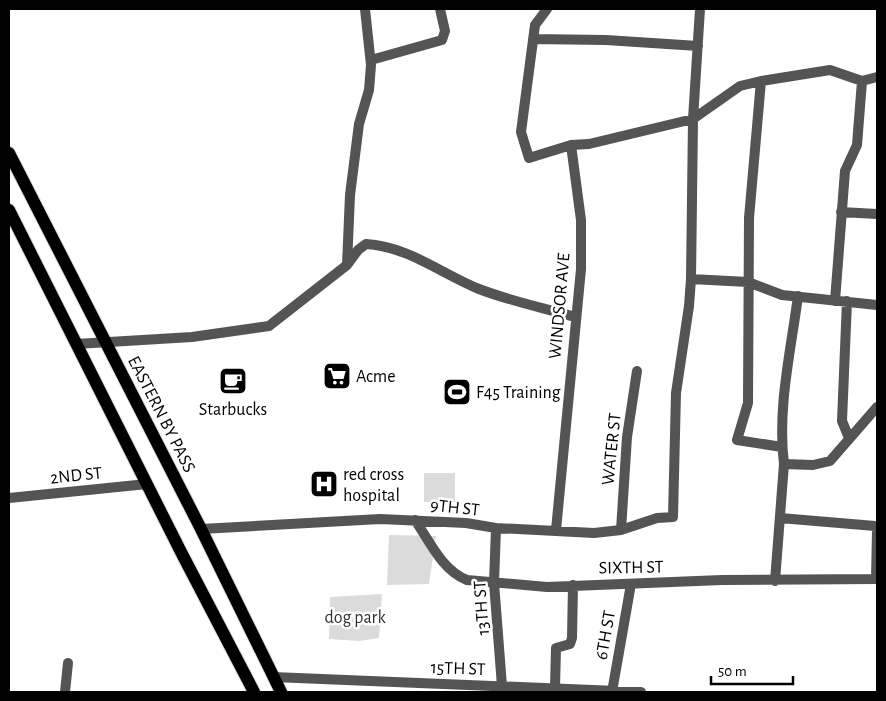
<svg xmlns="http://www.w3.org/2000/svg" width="886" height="701" font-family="'Alegreya Sans',sans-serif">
	<rect width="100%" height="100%" fill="#fff"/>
	<path fill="#dbdbdb" d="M424,473H455V502H424Z
		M389,535L436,536L429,584L387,585Z
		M382,594L379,638L359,641L329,639L330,597Z"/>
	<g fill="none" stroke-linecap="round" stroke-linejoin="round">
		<defs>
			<path id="primary" d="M9,153L201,529L281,692
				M9,210L181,552L254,692"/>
		</defs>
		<use href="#primary" stroke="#dbdbdb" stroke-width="14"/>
		<path stroke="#545454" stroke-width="10" d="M547,9L535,25L521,132L529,158L571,145L589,144L693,119L740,86L761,81L830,70L862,81L877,77
			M533,39L606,40L698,46
			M371,60L442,40L445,31L440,9
			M761,81L749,218L748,403L737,440L782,447
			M841,212L877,214
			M347,265L350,195L359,124L369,90L371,65L365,9
			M691,279L748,282L782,295L877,305
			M835,301L845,171L857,145L862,81
			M847,301L842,421L849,438
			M76,344L192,337L269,326L347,265L358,250L366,244C407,246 442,274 479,289C510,301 544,308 575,317
			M784,464L813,465L830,461L877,407
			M9,498L147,484
			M780,518L875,526L877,530L876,579
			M415,520C430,542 442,570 467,580L547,587L722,580L877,579
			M496,528L494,583L502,686
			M201,529L380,519L466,523L496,528L594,533L621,530L657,518L673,517L676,393L689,306L691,279L693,119L700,9
			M556,530L581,269V220L571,145
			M621,530L627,437L637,371
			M775,581L784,464C777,409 791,350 798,296
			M273,677L641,692
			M555,688L556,648L570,644L572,638L573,585
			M65,692L68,663
			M612,692L631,584"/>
		<use href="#primary" stroke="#000" stroke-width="12"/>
	</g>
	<defs>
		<symbol id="supermarket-square" viewBox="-11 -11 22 22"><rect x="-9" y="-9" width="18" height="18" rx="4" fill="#000" stroke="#fff"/><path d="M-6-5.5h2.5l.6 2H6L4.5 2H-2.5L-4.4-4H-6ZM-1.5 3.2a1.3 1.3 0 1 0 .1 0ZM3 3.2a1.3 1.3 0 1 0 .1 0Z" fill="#fff"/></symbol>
		<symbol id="cafe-square" viewBox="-11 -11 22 22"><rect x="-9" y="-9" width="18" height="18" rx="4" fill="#000" stroke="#fff"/><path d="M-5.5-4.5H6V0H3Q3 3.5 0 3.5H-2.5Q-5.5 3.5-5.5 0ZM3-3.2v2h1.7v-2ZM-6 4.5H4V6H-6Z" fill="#fff"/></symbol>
		<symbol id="stadium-square" viewBox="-11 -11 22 22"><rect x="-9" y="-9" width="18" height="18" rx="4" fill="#000" stroke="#fff"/><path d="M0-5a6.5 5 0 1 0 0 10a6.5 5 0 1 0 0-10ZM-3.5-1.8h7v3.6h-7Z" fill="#fff"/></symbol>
		<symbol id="hospital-square" viewBox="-11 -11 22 22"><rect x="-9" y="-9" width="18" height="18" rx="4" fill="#000" stroke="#fff"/><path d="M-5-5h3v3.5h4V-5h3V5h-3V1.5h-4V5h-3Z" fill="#fff"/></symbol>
	</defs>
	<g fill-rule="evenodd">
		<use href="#supermarket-square" x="321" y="360" width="32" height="32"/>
		<use href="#cafe-square" x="217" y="365" width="32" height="32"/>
		<use href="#stadium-square" x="441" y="376" width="32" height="32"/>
		<use href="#hospital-square" x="308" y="468" width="32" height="32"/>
	</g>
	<g text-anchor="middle" stroke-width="5" stroke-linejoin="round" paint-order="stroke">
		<g font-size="18" fill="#000" stroke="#fff">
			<text transform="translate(559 306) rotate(-85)" y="6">WINDSOR AVE</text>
			<text transform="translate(162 414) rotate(63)" y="6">EASTERN BY PASS</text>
			<text transform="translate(611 449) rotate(-84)" y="6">WATER ST</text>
			<text transform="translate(76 475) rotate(-6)" y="6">2ND ST</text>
			<text transform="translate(455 507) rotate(6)" y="6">9TH ST</text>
			<text transform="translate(631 567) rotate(-1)" y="6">SIXTH ST</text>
			<text transform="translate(481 608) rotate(-94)" y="6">13TH ST</text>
			<text transform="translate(605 635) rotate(-80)" y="6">6TH ST</text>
			<text transform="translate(458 668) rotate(2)" y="6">15TH ST</text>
		</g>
		<g font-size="18" fill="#000" stroke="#fff" text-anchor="start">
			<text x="356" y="382">Acme</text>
			<text x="476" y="398">F45 Training</text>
			<text x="233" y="415" text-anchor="middle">Starbucks</text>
			<text x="343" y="480">red cross<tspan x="343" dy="21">hospital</tspan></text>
		</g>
		<g font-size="18" fill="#323232" stroke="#fff">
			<text x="355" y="623">dog park</text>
		</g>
	</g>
	<rect width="886" height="701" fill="none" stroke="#000000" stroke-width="20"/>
	<path d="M711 676v8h82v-8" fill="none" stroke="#000000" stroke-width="2.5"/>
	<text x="718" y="676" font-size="15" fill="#000000" stroke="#ffffff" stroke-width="4" paint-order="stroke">50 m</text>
</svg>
